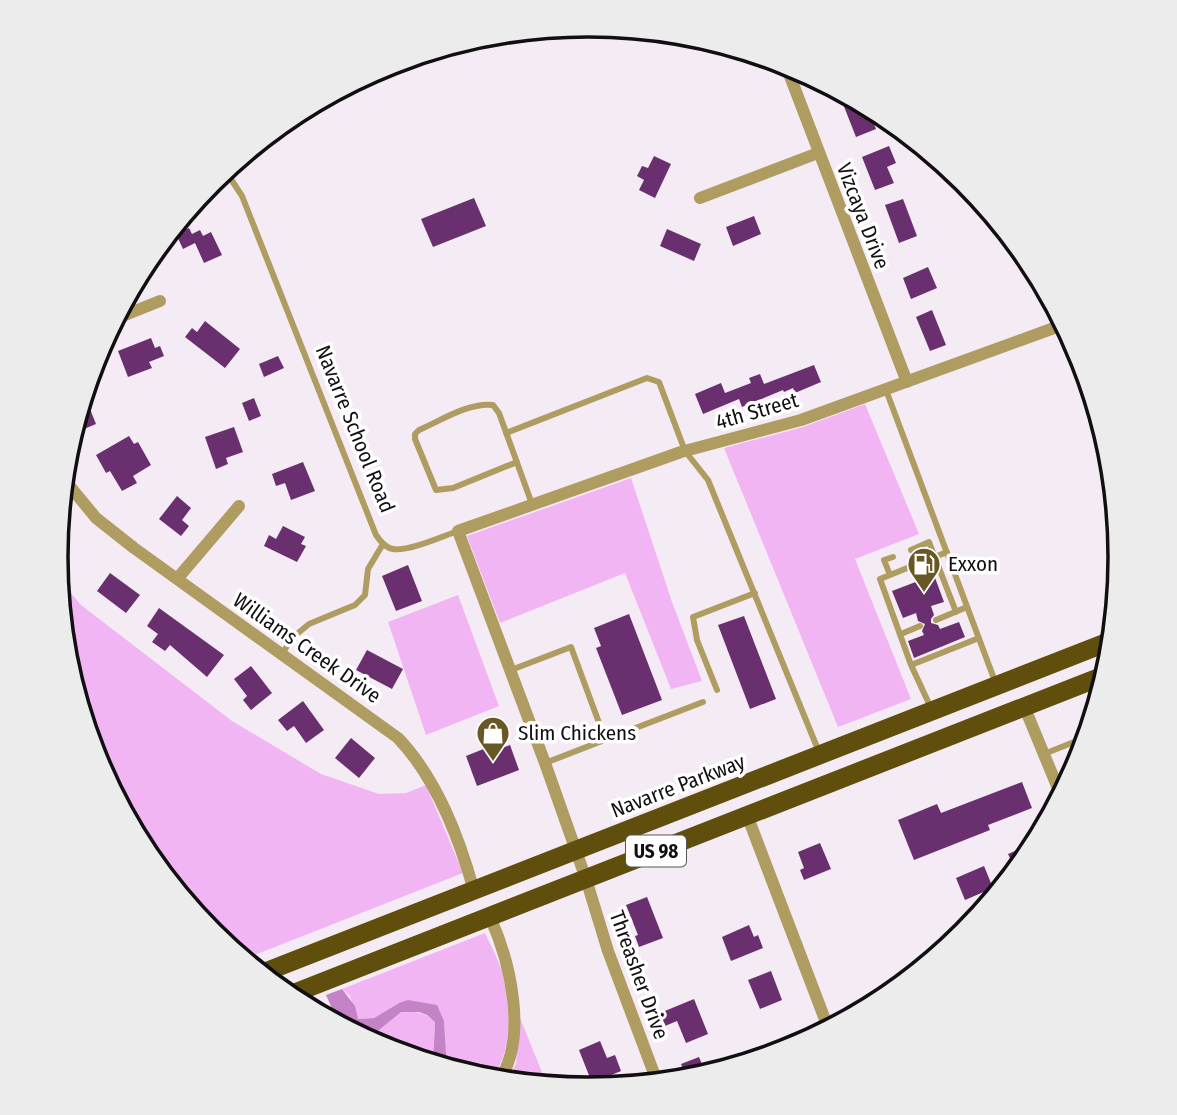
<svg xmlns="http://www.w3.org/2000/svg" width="1177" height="1115" font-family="'Fira Sans Condensed',sans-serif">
	<rect width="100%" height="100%" fill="#f4ebf4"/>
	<path fill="#f2b5f4" d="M865,404L919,534L855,559L911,699L838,727L724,448L803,427Z
		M631,478L672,602L702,681L671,689L625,573L500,623L467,536Z
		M58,578L81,605L232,721L321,774L379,794L406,793L426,785L463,873L242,960C151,885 93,777 66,663C60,636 60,606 58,578Z
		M458,595L499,706L426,735L388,622Z
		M485,933C492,948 501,964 504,980C510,1011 513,1056 489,1081L447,1069L444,1021L399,1003L374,1018L358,1019L350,996L342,989Z
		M401,1011C415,1012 424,1012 435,1021L433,1065L384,1050L374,1044L372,1038L374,1032L379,1030Z
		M520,1018L548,1087L506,1082L516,1064Z"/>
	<path fill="#c483c7" d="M342,989L355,1006L358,1019L374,1018L399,1003L408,1000L437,1005L444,1021L447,1069L433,1065L435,1022L427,1015L419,1012H401L379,1030L374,1032L372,1038L374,1044L340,1026L326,995Z"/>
	<path fill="#6a2f6e" d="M856,99L866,104L876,129L856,137L843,104Z
		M889,146L896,163L887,167L894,183L875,190L862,157Z
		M654,156L671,164L655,198L639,190L644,180L637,176L642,166L648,168Z
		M474,198L486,226L433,247L421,219Z
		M903,199L917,236L899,243L885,205Z
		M754,216L761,234L733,246L726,227Z
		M189,228L192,234L200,230L203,236L211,232L222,255L204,263L195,243L183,249L176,234Z
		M667,229L701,244L694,261L660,246Z
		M928,267L937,288L911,299L903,278Z
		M932,310L946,345L930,351L916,317Z
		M205,321L240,349L225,368L185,337L192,328L197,332Z
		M151,338L155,348L160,346L164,356L149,362L152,368L128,377L118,351Z
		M278,356L284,368L264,377L259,364Z
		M814,365L821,382L795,393L793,388L784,392L783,390L742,407L739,399L703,414L695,394L721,383L725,393L751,383L749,378L760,374L764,384Z
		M84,394L96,424L72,434Z
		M254,398L261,416L249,421L242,403Z
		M234,427L243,452L226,458L228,464L216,469L205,437Z
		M129,436L134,444L138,442L151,465L133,476L137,483L122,491L110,471L106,473L96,455Z
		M303,462L315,491L291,500L285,483L276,486L272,474Z
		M177,496L191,508L182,520L189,526L181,536L159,519Z
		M283,526L305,537L301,544L306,546L297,562L264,546L269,535L276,539Z
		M408,565L422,601L396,611L382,576Z
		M110,573L140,595L126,613L97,591Z
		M934,575L944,602L931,606L934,615L931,619V623L938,625L940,629L959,622L965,637L914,658L908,641L924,635L922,631L925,624L918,621L916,613L903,618L892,591Z
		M159,608L224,655L207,677L170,645L165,651L152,642L158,634L147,626Z
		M629,614L662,700L622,715L596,648L601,646L594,628Z
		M744,616L776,699L750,709L718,625Z
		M367,650L403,669L392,689L356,670Z
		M251,666L272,693L251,710L243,700L247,696L234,679Z
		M303,701L324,730L306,743L294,726L287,731L278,720Z
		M351,738L375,758L359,778L335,758Z
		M510,745L519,770L477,786L466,756L486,748L488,753Z
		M1022,782L1032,808L988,825L990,830L914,860L898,820L937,804L941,813Z
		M1039,841L1031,854L1017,872L1008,854Z
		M820,843L831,869L804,880L800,870L804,868L798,852Z
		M984,866L993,888L965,900L956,878Z
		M647,897L663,938L639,947L635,936L638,935L626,905Z
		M749,925L754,937L758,935L763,948L731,961L722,937Z
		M771,971L782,1000L760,1009L748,980Z
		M900,985L901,987L884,1001L861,1013L856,1002Z
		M694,999L708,1034L686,1043L677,1021L665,1026L660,1013Z
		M600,1041L607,1058L615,1055L621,1071L592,1083L579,1050Z
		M699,1057L707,1076L688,1081L681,1064Z"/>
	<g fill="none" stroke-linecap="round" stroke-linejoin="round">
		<path stroke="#af9c61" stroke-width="6" d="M225,170L242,196L376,535C380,541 386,548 393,549C408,552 443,536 458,531
			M886,390L996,684
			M506,433L647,378L659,382L685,451L708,480L819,752
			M517,462L453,488L436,490L415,439V434L419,430C440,421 469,402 493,405L499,413L532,504
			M911,550L929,542L956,612
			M947,552L880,579L911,665L979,638
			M890,575L884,560L893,557
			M936,620L967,607
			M901,634L920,626
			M282,654L292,638L309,624L355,605L365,595L368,569L383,544
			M911,665L931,708
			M511,670L571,647L605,739
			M717,690L697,640L693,617L755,593
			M1044,754L1089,736
			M545,763L703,702"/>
		<path stroke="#af9c61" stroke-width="12" d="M785,63L907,382
			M700,198L818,153
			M115,319L160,301
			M63,478L96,518L134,548L398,738C437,779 459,837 474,891
			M177,579L239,506
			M1024,706L1062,798
			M747,815L829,1030
			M490,917C510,961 529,1039 498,1082
			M658,1084L608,951L586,879L545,763L458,531L681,452L801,420L1065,324"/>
		<path stroke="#604e0c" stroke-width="19" d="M260,974L1113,640
			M287,996L1108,674"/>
	</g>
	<defs>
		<symbol id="fuel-pin" viewBox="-11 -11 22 30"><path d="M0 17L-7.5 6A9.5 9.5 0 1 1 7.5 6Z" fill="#685825" stroke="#fff"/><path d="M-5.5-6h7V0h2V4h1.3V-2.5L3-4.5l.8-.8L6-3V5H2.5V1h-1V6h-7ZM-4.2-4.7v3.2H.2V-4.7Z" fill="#fff"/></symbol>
		<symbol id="shop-pin" viewBox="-11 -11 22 30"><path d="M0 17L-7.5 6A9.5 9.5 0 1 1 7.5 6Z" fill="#685825" stroke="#fff"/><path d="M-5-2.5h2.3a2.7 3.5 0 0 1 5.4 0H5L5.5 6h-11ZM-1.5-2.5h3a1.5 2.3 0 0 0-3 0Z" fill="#fff"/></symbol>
	</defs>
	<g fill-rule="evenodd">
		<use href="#fuel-pin" x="905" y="545" width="38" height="52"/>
		<use href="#shop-pin" x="474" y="714" width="38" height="52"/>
	</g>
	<g text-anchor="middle" stroke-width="7" stroke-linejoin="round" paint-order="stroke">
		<rect fill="#fff" stroke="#595759" stroke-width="2" x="626" y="835.5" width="60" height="31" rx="5"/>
		<g font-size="19" font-weight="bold" fill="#120f12">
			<text x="656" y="858">US 98</text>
		</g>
		<g font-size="21" fill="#120f12" stroke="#fff">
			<text transform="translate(863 216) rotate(69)" y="7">Vizcaya Drive</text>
			<text transform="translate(757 411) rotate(-16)" y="7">4th Street</text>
			<text transform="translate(355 429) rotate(68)" y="7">Navarre School Road</text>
			<text transform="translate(307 648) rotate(35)" y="7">Williams Creek Drive</text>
			<text transform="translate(678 786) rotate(-21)" y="7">Navarre Parkway</text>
			<text transform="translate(639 975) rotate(70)" y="7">Threasher Drive</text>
		</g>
		<g font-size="21" fill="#120f12" stroke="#fff" text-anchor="start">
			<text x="948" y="571">Exxon</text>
			<text x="518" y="740">Slim Chickens</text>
		</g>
	</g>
	<path d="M0 0H1177V1115H0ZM68 557a520 520 0 1 1 1040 0a520 520 0 1 1-1040 0Z" fill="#ececec" fill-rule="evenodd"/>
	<path fill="none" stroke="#120f12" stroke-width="3.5" d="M68 557a520 520 0 1 1 1040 0a520 520 0 1 1-1040 0Z"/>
</svg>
